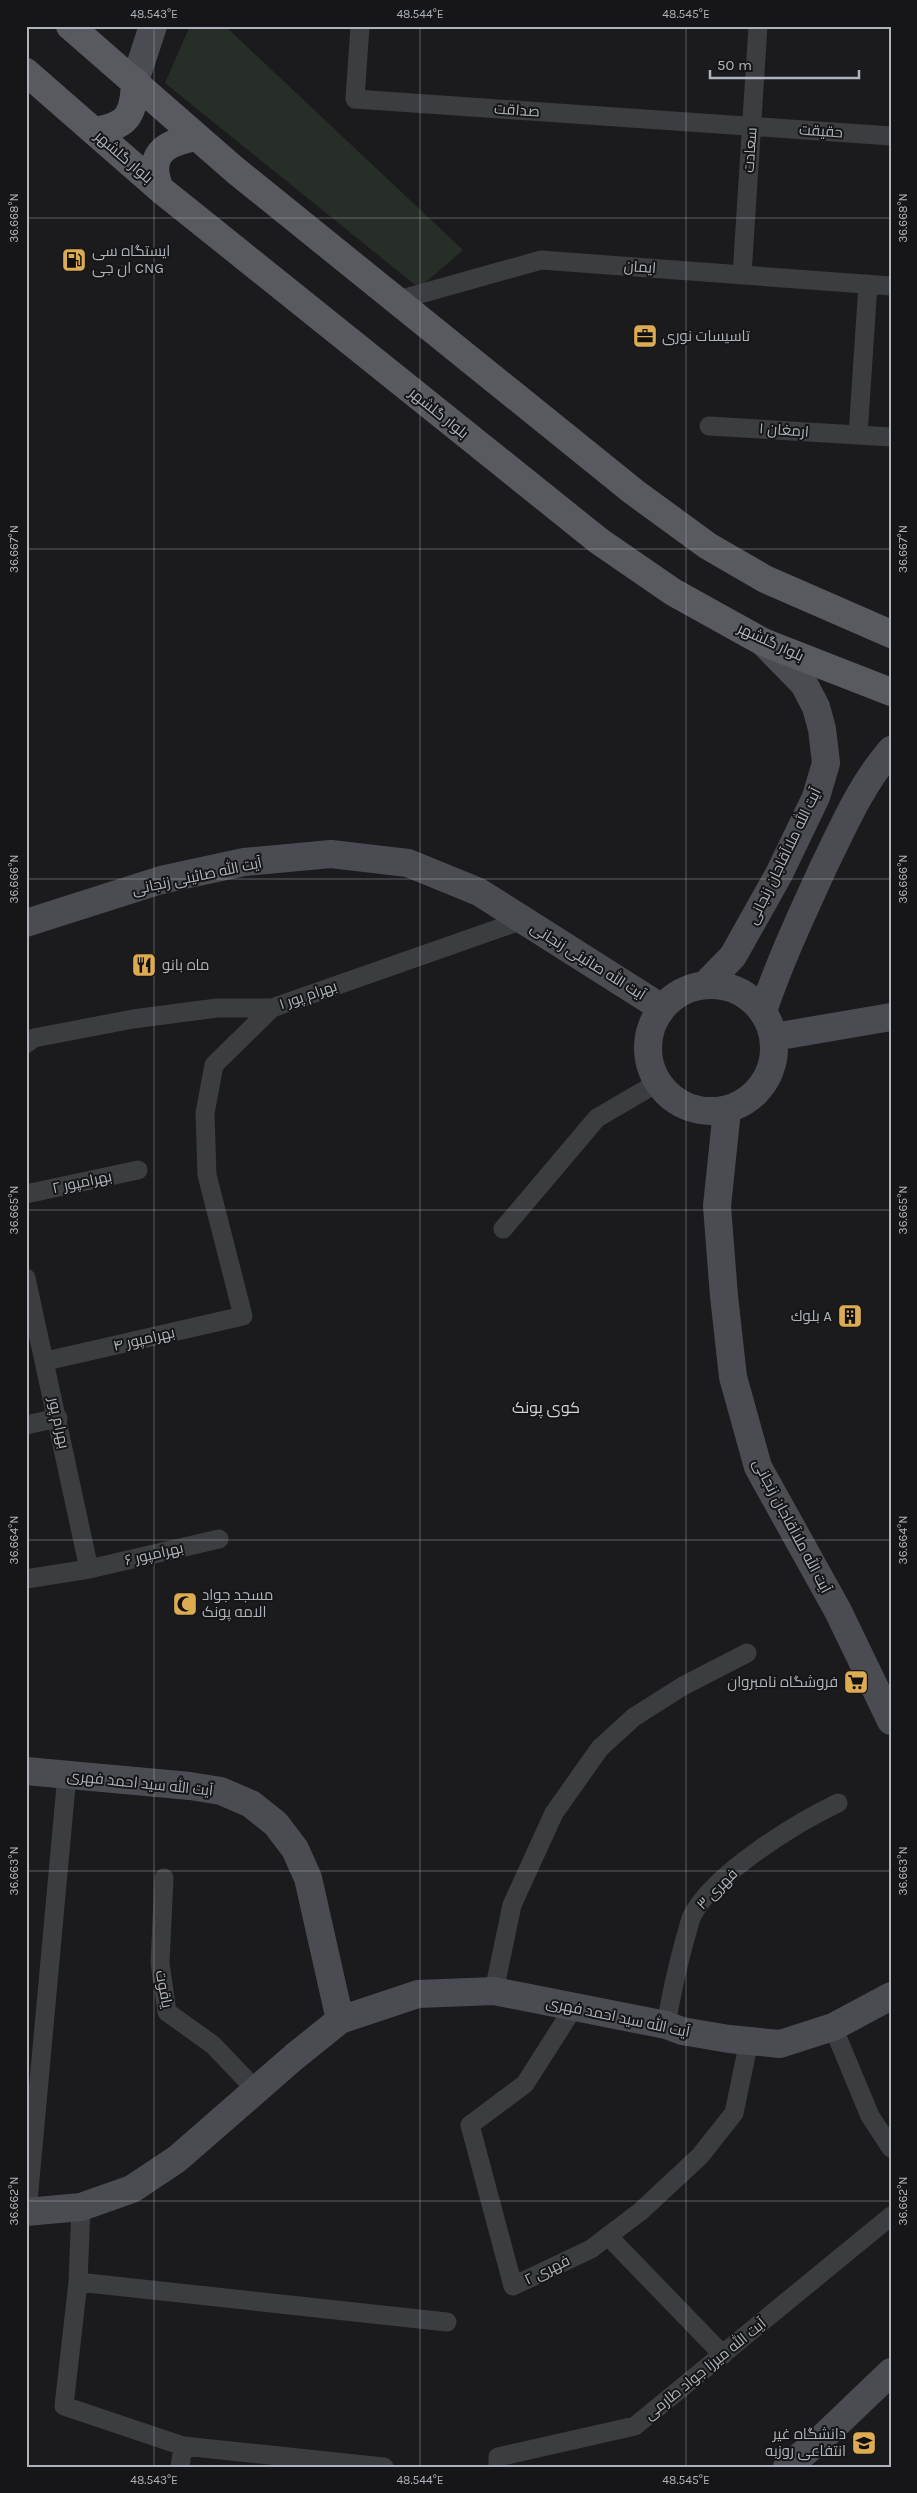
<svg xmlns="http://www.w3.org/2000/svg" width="917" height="2493" font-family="Karla,Cairo,sans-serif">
	<rect width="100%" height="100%" fill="#1b1b1d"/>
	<path fill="#272e28" d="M190,26H225L463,250L419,288L165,83Z"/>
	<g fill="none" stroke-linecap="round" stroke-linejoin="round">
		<path stroke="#3c3d41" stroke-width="19" d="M360,26L355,99L891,136
			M742,275L758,26
			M395,301L541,260L891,286
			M709,426L891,437
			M858,435L868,284
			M26,1044L34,1038L133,1019L217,1008H272L523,920
			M26,1194L138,1170
			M503,1229L597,1118L657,1083
			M26,1278L89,1569
			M46,1361L243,1316L207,1175L205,1113L214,1065L272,1008
			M26,1425L58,1418
			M26,1579L89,1569L219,1539
			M164,1878L160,1963L167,2012L213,2045L256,2090
			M494,1991L512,1905L554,1813L600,1748L634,1717L683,1686L747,1653
			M567,2018L525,2084L470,2125L513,2286L591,2249L641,2211L700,2156L734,2113L749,2041
			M666,2025C671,1996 677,1968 685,1939C688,1931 689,1921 693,1914C715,1873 796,1823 838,1803
			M833,2027L870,2116L891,2148
			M81,2207L78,2282L64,2406L183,2446
			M27,2212L67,1775
			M608,2236L723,2355
			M78,2282L447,2322
			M180,2467L183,2446L384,2467
			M498,2467V2457L635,2426L891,2216"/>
		<path stroke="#4b4c51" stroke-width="28" d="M135,81L153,26
			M26,923L161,880L244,862L331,854L408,863L479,892L662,1008
			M648 1048a63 63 0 1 1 126 0a63 63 0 1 1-126 0Z
			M705,985L733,956L779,874L816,797L826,763L822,729L816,707L804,684L763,642
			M763,1011C780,961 802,914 824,866C844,825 861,785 891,750
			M774,1037L891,1017
			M727,1110L717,1206L724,1296L733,1377L758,1467L838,1611L891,1721
			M26,1771L190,1786L221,1791L251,1804L276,1824L295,1849L308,1878L340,2020
			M26,2212L81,2207L132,2189L177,2159L294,2057L340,2020L418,1994L494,1991L666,2025L682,2031L729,2039L780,2044L833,2027L891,1996
			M787,2467L821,2439L891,2372"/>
		<path stroke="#595a60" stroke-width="28" d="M70,26L235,170L634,492L708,546L765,579L891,634
			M26,72L160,189L599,541L673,592L763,642L891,692
			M94,131C128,126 134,115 135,81
			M160,189C146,155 164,143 196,137"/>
	</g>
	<path fill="none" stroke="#afb3bb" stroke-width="1" stroke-opacity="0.45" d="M154,26V2467M420,26V2467M686,26V2467M26,218H891M26,549H891M26,879H891M26,1210H891M26,1540H891M26,1871H891M26,2201H891"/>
	<defs>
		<symbol id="fuel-square" viewBox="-11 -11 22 22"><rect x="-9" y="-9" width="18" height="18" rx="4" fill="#ddab52" stroke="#161618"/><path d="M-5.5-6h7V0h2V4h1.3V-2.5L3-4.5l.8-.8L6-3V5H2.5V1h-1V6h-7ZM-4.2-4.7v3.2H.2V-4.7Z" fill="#111"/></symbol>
		<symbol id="office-square" viewBox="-11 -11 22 22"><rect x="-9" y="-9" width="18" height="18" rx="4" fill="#ddab52" stroke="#161618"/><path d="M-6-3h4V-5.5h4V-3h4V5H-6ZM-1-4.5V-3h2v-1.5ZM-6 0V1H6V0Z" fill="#111"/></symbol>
		<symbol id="restaurant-square" viewBox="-11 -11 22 22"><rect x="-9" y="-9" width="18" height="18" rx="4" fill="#ddab52" stroke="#161618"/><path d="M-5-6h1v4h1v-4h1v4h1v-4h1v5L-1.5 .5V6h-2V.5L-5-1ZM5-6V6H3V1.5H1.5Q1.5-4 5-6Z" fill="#111"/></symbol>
		<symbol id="building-square" viewBox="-11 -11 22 22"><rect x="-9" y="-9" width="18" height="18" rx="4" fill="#ddab52" stroke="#161618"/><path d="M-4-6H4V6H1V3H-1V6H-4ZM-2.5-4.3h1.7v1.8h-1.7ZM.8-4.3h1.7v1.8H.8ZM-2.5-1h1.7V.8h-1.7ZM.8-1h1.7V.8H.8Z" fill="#111"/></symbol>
		<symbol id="mosque-square" viewBox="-11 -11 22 22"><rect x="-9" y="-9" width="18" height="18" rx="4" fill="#ddab52" stroke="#161618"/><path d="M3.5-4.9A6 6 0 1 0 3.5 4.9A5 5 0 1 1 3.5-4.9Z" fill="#111"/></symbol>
		<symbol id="supermarket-square" viewBox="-11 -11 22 22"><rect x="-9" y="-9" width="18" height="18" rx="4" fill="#ddab52" stroke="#161618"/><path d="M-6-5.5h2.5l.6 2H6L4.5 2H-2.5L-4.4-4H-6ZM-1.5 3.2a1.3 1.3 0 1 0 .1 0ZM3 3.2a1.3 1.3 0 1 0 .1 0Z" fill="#111"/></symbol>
		<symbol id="university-square" viewBox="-11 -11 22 22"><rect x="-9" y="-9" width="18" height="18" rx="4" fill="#ddab52" stroke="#161618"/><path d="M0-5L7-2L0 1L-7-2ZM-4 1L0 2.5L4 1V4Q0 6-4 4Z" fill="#111"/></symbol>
	</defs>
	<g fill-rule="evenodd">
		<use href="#fuel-square" x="60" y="246" width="28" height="28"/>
		<use href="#office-square" x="631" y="322" width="28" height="28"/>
		<use href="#restaurant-square" x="130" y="951" width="28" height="28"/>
		<use href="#building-square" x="836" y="1302" width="28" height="28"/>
		<use href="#mosque-square" x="171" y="1590" width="28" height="28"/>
		<use href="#supermarket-square" x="842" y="1668" width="28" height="28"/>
		<use href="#university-square" x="850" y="2429" width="28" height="28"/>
	</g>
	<g text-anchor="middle" stroke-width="4" stroke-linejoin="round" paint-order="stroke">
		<g font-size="15" fill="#afb3bb" stroke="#161618">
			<text transform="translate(517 110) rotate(4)" y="5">صداقت</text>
			<text transform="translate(821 131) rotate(4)" y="5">حقیقت</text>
			<text transform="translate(750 150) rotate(-86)" y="5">سعادت</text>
			<text transform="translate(124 157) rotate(41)" y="5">بلوار گلشهر</text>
			<text transform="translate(640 267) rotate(4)" y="5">ایمان</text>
			<text transform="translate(439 413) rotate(39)" y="5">بلوار گلشهر</text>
			<text transform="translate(784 430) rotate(4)" y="5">ارمغان ۱</text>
			<text transform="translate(771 642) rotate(25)" y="5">بلوار گلشهر</text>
			<text transform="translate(784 856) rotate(-64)" y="5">آیت الله ملاآقاجان زنجانی</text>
			<text transform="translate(197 876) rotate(-12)" y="5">آیت الله صائینی زنجانی</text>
			<text transform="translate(588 961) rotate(32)" y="5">آیت الله صائینی زنجانی</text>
			<text transform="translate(308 995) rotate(-19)" y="5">بهرام پور ۱</text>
			<text transform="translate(82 1182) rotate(-12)" y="5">بهرامپور ۲</text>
			<text transform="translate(144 1339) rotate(-13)" y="5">بهرامپور ۴</text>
			<text transform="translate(59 1423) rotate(78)" y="5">بهرام پور</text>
			<text transform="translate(792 1526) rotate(62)" y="5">آیت الله ملاآقاجان زنجانی</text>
			<text transform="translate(154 1554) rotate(-13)" y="5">بهرامپور ۶</text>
			<text transform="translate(140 1783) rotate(6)" y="5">آیت الله سید احمد فهری</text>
			<text transform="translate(717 1889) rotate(-45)" y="5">فهری ۳</text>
			<text transform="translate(164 1989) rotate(79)" y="5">یاقوت</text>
			<text transform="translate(618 2017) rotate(12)" y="5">آیت الله سید احمد فهری</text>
			<text transform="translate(547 2270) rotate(-26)" y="5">فهری ۲</text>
			<text transform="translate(705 2369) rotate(-39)" y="5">آیت الله میرزا جواد طارمی</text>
		</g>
		<g font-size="15" fill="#afb3bb" stroke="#161618" text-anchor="start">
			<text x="92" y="256">ایستگاه سی<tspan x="92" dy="17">ان جی CNG</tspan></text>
			<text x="662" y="341">تاسیسات نوری</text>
			<text x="162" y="970">ماه بانو</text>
			<text x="832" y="1321" text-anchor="end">بلوك A</text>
			<text x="202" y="1600">مسجد جواد<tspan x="202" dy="17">الامه پونک</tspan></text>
			<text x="838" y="1687" text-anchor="end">فروشگاه نامبروان</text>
			<text x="846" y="2439" text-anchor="end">دانشگاه غیر<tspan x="846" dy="17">انتفاعی روزبه</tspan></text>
		</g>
		<g font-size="16" fill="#cfd2d7" stroke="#161618">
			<text x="546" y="1413">کوی پونک</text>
		</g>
	</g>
	<rect width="917" height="2493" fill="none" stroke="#161618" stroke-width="55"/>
	<path d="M710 70v8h149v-8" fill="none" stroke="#afb3bb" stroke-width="2.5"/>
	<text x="717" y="70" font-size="15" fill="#afb3bb" stroke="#161618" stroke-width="4" paint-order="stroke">50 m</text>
	<rect x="28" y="28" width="862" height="2438" fill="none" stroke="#afb3bb" stroke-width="2"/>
	<g font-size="12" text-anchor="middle" fill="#afb3bb">
		<text x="154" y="18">48.543°E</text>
		<text x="420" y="18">48.544°E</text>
		<text x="686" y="18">48.545°E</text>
		<text transform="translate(14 218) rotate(-90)" y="4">36.668°N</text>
		<text transform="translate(903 218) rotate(-90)" y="4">36.668°N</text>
		<text transform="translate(14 549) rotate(-90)" y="4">36.667°N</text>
		<text transform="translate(903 549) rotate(-90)" y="4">36.667°N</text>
		<text transform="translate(14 879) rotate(-90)" y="4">36.666°N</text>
		<text transform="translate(903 879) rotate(-90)" y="4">36.666°N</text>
		<text transform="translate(14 1210) rotate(-90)" y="4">36.665°N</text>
		<text transform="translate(903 1210) rotate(-90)" y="4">36.665°N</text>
		<text transform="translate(14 1540) rotate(-90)" y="4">36.664°N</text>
		<text transform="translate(903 1540) rotate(-90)" y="4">36.664°N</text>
		<text transform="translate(14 1871) rotate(-90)" y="4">36.663°N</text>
		<text transform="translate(903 1871) rotate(-90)" y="4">36.663°N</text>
		<text transform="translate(14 2201) rotate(-90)" y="4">36.662°N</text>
		<text transform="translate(903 2201) rotate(-90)" y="4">36.662°N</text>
		<text x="154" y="2484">48.543°E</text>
		<text x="420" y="2484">48.544°E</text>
		<text x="686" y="2484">48.545°E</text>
	</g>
</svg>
